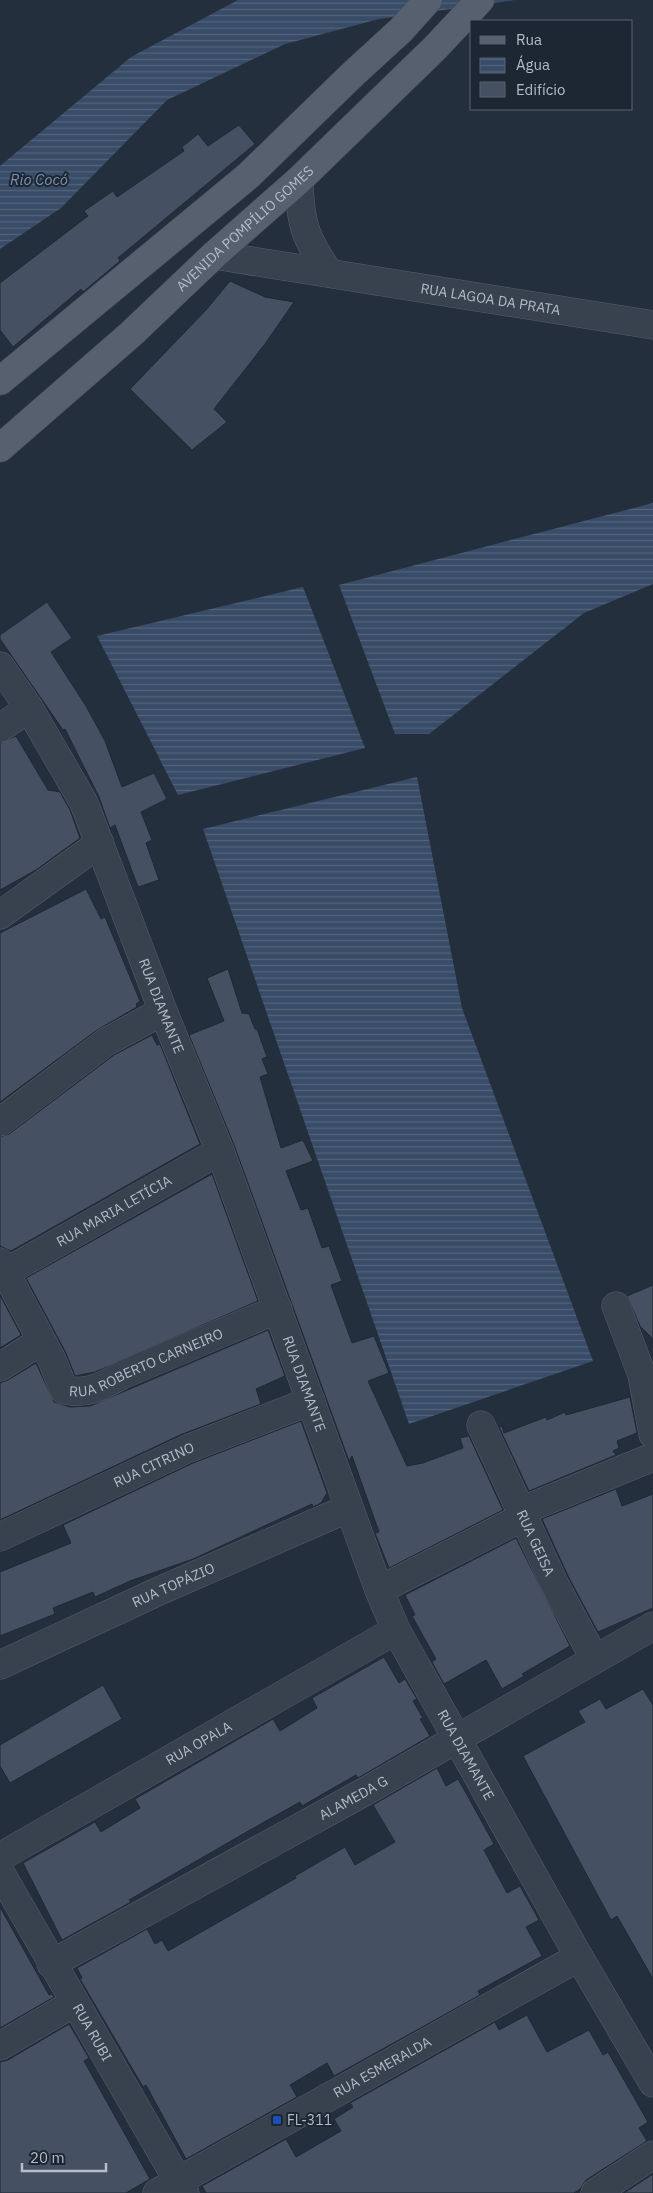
<svg xmlns="http://www.w3.org/2000/svg" width="653" height="2193" font-family="'IBM Plex Sans',sans-serif">
<style>
.water{fill:url(#water-rules)}
.building{fill:#455162;stroke:#1f2835}
.lines{fill:none;stroke-linecap:round;stroke-linejoin:round}
.minor-casing{stroke:#565f6c;stroke-width:29}
.major-casing{stroke:#414a57;stroke-width:29}
.minor{stroke:#38414e;stroke-width:28}
.major{stroke:#56606e;stroke-width:28}
.transit-dot{fill:#1a4fb4;stroke:#1d2633;stroke-width:2}
.labels{text-anchor:middle;stroke-width:4;stroke-linejoin:round;paint-order:stroke}
.street-label{font-size:14px;fill:#b4bcc9;stroke:#1d2633}
.poi-label{font-size:14px;fill:#b4bcc9;stroke:#1d2633;text-anchor:start}
.water-label{font-size:15px;font-style:italic;fill:#7c92b1;stroke:#1d2633}
</style>
<defs>
<pattern id="water-rules" width="6" height="5" patternUnits="userSpaceOnUse" patternTransform="scale(1.25)"><rect width="6" height="5" fill="#394c67"/><path d="M0 2.5h6" fill="none" stroke="#53647b"/></pattern>
</defs>
<rect width="100%" height="100%" fill="#242f3e"/>
<g class="water">
<polygon points="238,0 515,0 379,19 285,44 167,100 61,208 0,249 0,166 131,57"/>
<polygon points="653,503 653,584 584,613 429,734 395,734 339,585"/>
<polygon points="303,587 365,748 178,795 97,636"/>
<polygon points="417,777 462,1008 593,1361 409,1424 203,829"/>
</g>
<g class="building">
<polygon points="239,125 255,144 118,258 120,261 83,292 81,289 13,347 0,330 0,283 88,216 84,211 113,191 117,197 184,151 182,147 198,134 208,146"/>
<polygon points="230,281 265,297 294,302 265,344 214,409 227,422 192,450 130,389 206,310"/>
<polygon points="47,602 72,638 51,652 86,706 105,741 122,787 154,773 167,799 141,812 152,840 146,843 159,880 138,887 115,825 110,828 99,797 65,729 63,730 0,639 0,635"/>
<polygon points="16,736 48,790 60,792 70,810 80,838 36,870 0,890 0,743"/>
<polygon points="86,889 101,919 105,917 140,1001 136,1004 137,1007 97,1030 0,1102 0,933"/>
<polygon points="228,969 242,1013 249,1014 255,1029 257,1029 267,1057 262,1059 268,1074 260,1077 281,1148 303,1140 313,1161 286,1171 301,1210 308,1208 322,1248 329,1246 342,1281 331,1285 352,1343 374,1336 389,1373 368,1381 407,1466 423,1463 463,1448 460,1438 469,1436 503,1510 389,1568 375,1533 379,1532 352,1456 349,1461 234,1145 189,1035 224,1021 207,978"/>
<polygon points="152,1035 157,1045 160,1044 200,1144 11,1251 0,1246 0,1137 9,1134 114,1055"/>
<polygon points="212,1174 258,1301 95,1372 75,1376 66,1353 26,1278"/>
<polygon points="653,1285 653,1339 640,1326 627,1296"/>
<polygon points="0,1295 21,1335 0,1348"/>
<polygon points="268,1330 285,1376 256,1389 261,1404 180,1435 0,1520 0,1383 8,1380 36,1363 54,1402 70,1407 90,1406"/>
<polygon points="630,1397 637,1433 617,1441 619,1448 613,1451 616,1455 529,1491 499,1427 502,1426 504,1433 546,1417 547,1420 565,1412 566,1415"/>
<polygon points="301,1421 327,1493 321,1503 313,1507 312,1504 193,1559 130,1581 95,1597 93,1592 53,1608 55,1614 0,1636 0,1572 71,1543 63,1525 193,1463"/>
<polygon points="616,1489 622,1506 653,1494 653,1608 598,1632 569,1578 542,1519"/>
<polygon points="516,1538 570,1646 522,1674 524,1676 502,1689 486,1660 444,1684 432,1662 436,1659 412,1616 415,1615 405,1595"/>
<polygon points="384,1657 399,1683 405,1679 417,1699 413,1701 423,1718 420,1719 430,1736 358,1778 356,1775 302,1806 300,1802 250,1830 129,1900 131,1902 62,1940 23,1863 95,1822 101,1832 140,1808 135,1799 273,1719 280,1731 317,1708 312,1698"/>
<polygon points="103,1685 122,1719 10,1783 0,1766 0,1745"/>
<polygon points="643,1689 653,1705 653,1979 617,1916 611,1920 523,1756 585,1722 578,1711 600,1699 606,1709"/>
<polygon points="437,1768 446,1786 458,1779 466,1793 494,1844 484,1850 507,1893 520,1886 539,1920 526,1927 542,1956 478,1991 480,1995 334,2076 327,2063 290,2085 297,2097 186,2159 146,2085 143,2087 80,1979 82,1978 77,1968 147,1929 155,1944 162,1940 168,1951 296,1878 295,1876 345,1847 355,1865 395,1842 373,1805"/>
<polygon points="0,1907 49,1995 52,1994 54,1997 0,2028"/>
<polygon points="527,2015 547,2052 589,2030 603,2055 608,2052 648,2122 639,2128 647,2141 586,2180 580,2189 574,2193 206,2193 202,2186 286,2139 296,2157 341,2131 334,2119 353,2107 350,2103 495,2022 499,2030"/>
<polygon points="69,2024 89,2058 84,2061 150,2179 126,2193 0,2193 0,2062 8,2060"/>
<polygon points="653,2174 653,2193 624,2193"/>
</g>
<g class="lines">
<defs>
<g id="minor">
<path d="M299,180c1,43 6,58 30,93"/>
<path id="s1" d="M214,255l439,70"/>
<path id="s2" d="M0,666l29,42 55,95 79,208 57,140 159,439 17,40 183,327 74,126"/>
<polyline points="0,728 29,708"/>
<polyline points="0,915 100,843"/>
<polyline points="0,1122 106,1042 163,1011"/>
<path id="s3" d="M0,1262l52,98 12,30c24,5 38,-4 58,-15l156,-66"/>
<path id="s4" d="M6,1272l214,-121"/>
<polyline points="616,1306 642,1375 653,1434"/>
<polyline points="0,1367 41,1341"/>
<path id="s5" d="M481,1425l74,160 39,73"/>
<polyline points="521,1511 653,1457"/>
<path id="s6" d="M0,1537l187,-88 124,-48"/>
<polyline points="379,1590 523,1517"/>
<path id="s7" d="M0,1665l159,-74 190,-83"/>
<path id="s8" d="M0,1857l396,-227"/>
<path id="s9" d="M0,1872l185,321"/>
<path id="s10" d="M51,1964l315,-173 287,-165"/>
<polyline points="0,2046 74,2003"/>
<path id="s11" d="M157,2193l422,-236"/>
<polyline points="595,2193 653,2155"/>
</g>
<g id="major">
<polyline points="0,381 248,176 353,74 401,30 428,0"/>
<path id="s12" d="M0,448l131,-114 83,-79 85,-75 136,-132 45,-48"/>
</g>
</defs>
<use href="#minor" class="minor-casing"/>
<use href="#major" class="major-casing"/>
<use href="#minor" class="minor"/>
<use href="#major" class="major"/>
</g>
<rect class="transit-dot" x="272" y="2115" width="10" height="10" rx="2.5"/>
<g class="labels">
<g class="street-label">
<text dy="5" stroke="none"><textPath href="#s12" startOffset="329">AVENIDA POMPÍLIO GOMES</textPath></text>
<text dy="5" stroke="none"><textPath href="#s1" startOffset="280">RUA LAGOA DA PRATA</textPath></text>
<text dy="5" stroke="none"><textPath href="#s2" startOffset="378">RUA DIAMANTE</textPath></text>
<text dy="5" stroke="none"><textPath href="#s4" startOffset="124">RUA MARIA LETÍCIA</textPath></text>
<text dy="5" stroke="none"><textPath href="#s3" startOffset="231">RUA ROBERTO CARNEIRO</textPath></text>
<text dy="5" stroke="none"><textPath href="#s2" startOffset="782">RUA DIAMANTE</textPath></text>
<text dy="5" stroke="none"><textPath href="#s6" startOffset="170">RUA CITRINO</textPath></text>
<text dy="5" stroke="none"><textPath href="#s5" startOffset="130">RUA GEISA</textPath></text>
<text dy="5" stroke="none"><textPath href="#s7" startOffset="191">RUA TOPÁZIO</textPath></text>
<text dy="5" stroke="none"><textPath href="#s8" startOffset="229">RUA OPALA</textPath></text>
<text dy="5" stroke="none"><textPath href="#s2" startOffset="1188">RUA DIAMANTE</textPath></text>
<text dy="5" stroke="none"><textPath href="#s10" startOffset="345">ALAMEDA G</textPath></text>
<text dy="5" stroke="none"><textPath href="#s9" startOffset="185">RUA RUBI</textPath></text>
<text dy="5" stroke="none"><textPath href="#s11" startOffset="258">RUA ESMERALDA</textPath></text>
</g>
<g class="poi-label">
<text x="287" y="2125">FL-311</text>
</g>
<g class="water-label">
<text x="39" y="185">Rio Cocó</text>
</g>
</g>
<rect x="470" y="20" width="162" height="90" fill="#1d2633" stroke="#59626f"/>
<rect x="480" y="36" width="25" height="8" fill="#56606e" stroke="#59626f"/>
<text x="516" y="45" font-size="15" fill="#b4bcc9">Rua</text>
<rect x="480" y="58" width="25" height="15" fill="url(#water-rules)" stroke="#59626f"/>
<text x="516" y="70" font-size="15" fill="#b4bcc9">Água</text>
<rect x="480" y="82" width="25" height="15" fill="#455162" stroke="#59626f"/>
<text x="516" y="95" font-size="15" fill="#b4bcc9">Edifício</text>
<path d="M22 2163v8h84v-8" fill="none" stroke="#b4bcc9" stroke-width="2.5"/>
<text x="30" y="2163" font-size="15" fill="#b4bcc9" stroke="#1d2633" stroke-width="4" paint-order="stroke">20 m</text>
</svg>
